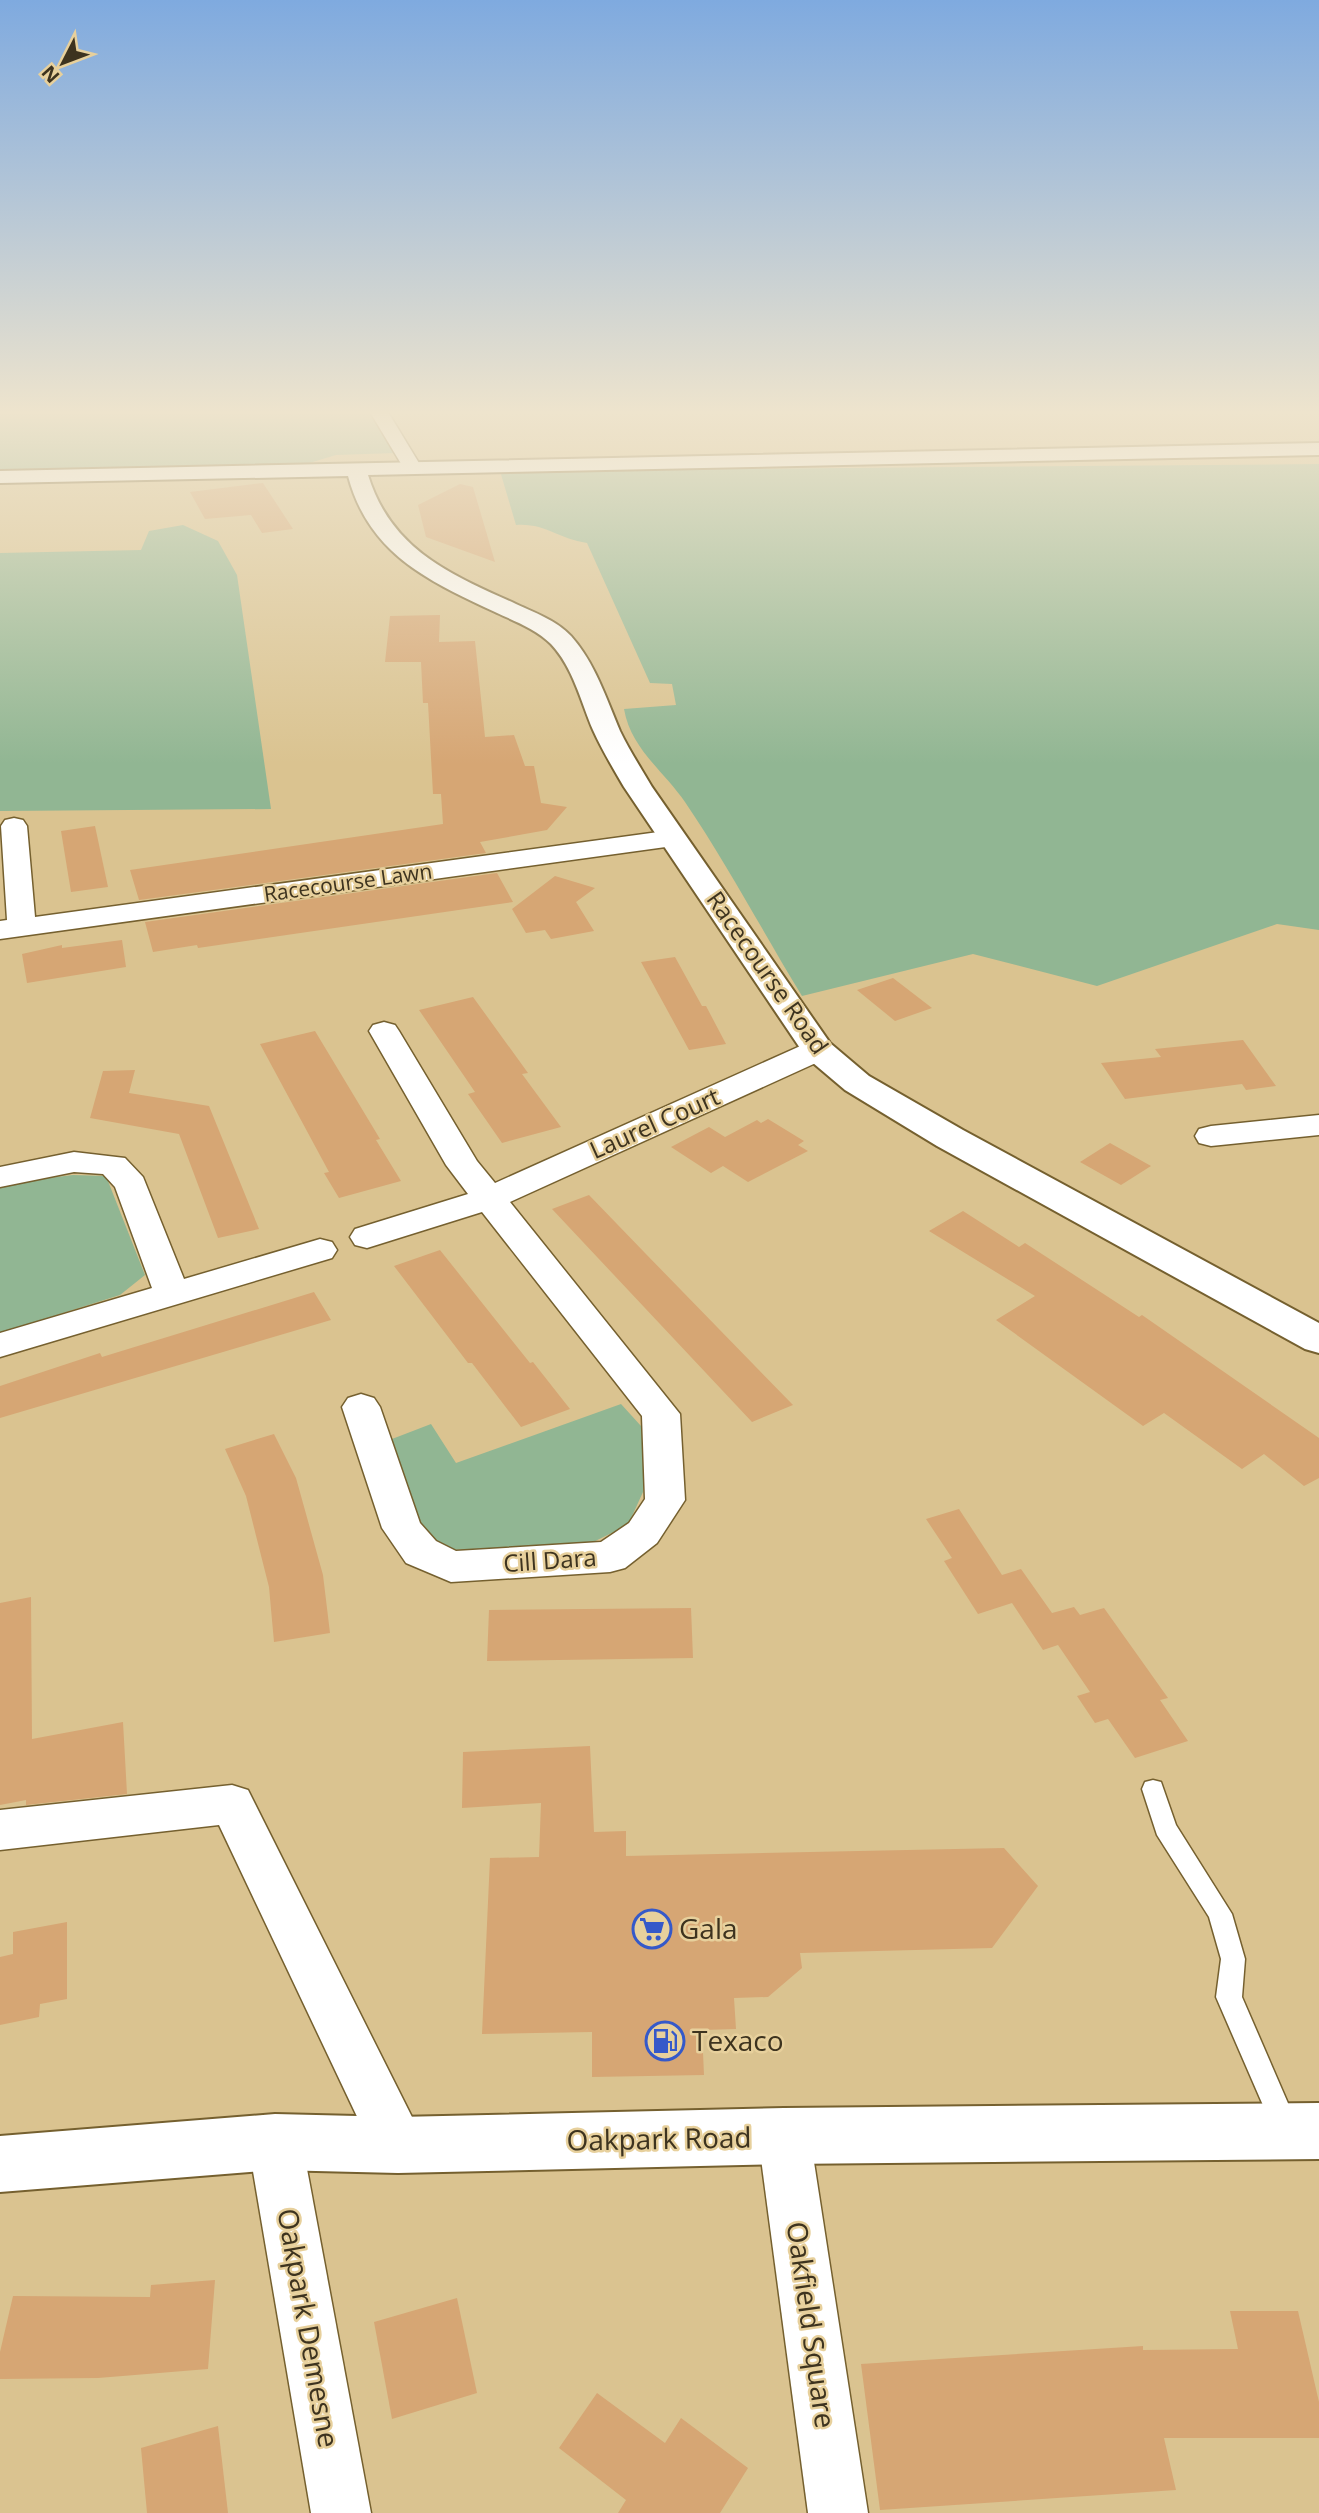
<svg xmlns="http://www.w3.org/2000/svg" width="1319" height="2513" font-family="'Open Sans',sans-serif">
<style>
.green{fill:#91b693}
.building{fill:#d6a674}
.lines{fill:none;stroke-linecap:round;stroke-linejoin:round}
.lane-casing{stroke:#75602f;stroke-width:3}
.street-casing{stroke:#75602f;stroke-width:3}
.secondary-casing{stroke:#75602f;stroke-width:4}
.lane{fill:#fff;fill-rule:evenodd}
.street{fill:#fff;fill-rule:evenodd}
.secondary{fill:#fff;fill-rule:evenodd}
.labels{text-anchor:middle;stroke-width:5;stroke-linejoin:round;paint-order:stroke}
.far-street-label{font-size:21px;fill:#3d331f;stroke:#e7d09c}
.street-label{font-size:24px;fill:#3d331f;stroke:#e7d09c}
.near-poi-label{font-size:28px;fill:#3d331f;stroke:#e7d09c;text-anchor:start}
.near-street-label{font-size:28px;fill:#3d331f;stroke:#e7d09c}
</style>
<rect width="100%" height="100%" fill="#dac390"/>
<g class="green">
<polygon points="0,412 368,412 396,453 336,455 306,464 0,472"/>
<path d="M1319,464v466l-42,-6 -180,62 -124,-32 -171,42c-39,-64 -75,-132 -117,-194 -22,-32 -54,-53 -61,-93l52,-4 -4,-21 -22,-1 -63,-140c-29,-4 -41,-20 -71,-18l-16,-54z"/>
<polygon points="183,525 218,541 237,575 271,809 0,811 0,553 141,550 149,531"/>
<polygon points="73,1175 106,1176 145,1275 120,1295 0,1333 0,1184"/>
<polygon points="621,1404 641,1426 645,1447 643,1492 628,1525 583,1547 448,1550 426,1541 416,1525 392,1439 431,1424 456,1463"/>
</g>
<g class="building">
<polygon points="263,483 293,529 262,533 251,515 205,519 190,492"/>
<polygon points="460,484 473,487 495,562 426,537 418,505"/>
<polygon points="440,615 439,642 475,641 485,737 514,735 525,766 534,766 541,803 567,807 547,830 480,842 486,853 139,900 130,870 443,824 441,794 433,794 428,703 423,703 421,662 385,662 390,616"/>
<polygon points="95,826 108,887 71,892 61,831"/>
<polygon points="497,873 513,902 198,948 197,945 153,952 145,922"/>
<polygon points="555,876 595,888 576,902 594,931 551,939 545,930 526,933 512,909"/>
<polygon points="122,940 126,967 27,983 22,954 62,945 62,948"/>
<polygon points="675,957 702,1006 706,1006 726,1044 689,1050 641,962"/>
<polygon points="893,978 932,1008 895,1021 857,990"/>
<polygon points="473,997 528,1073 522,1074 561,1127 502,1143 468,1094 475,1092 419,1010"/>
<polygon points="315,1031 380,1139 376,1140 401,1181 339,1198 324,1173 329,1172 260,1044"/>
<polygon points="1243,1040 1276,1086 1246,1090 1242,1084 1125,1099 1101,1063 1161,1057 1155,1049"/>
<polygon points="135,1070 129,1093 209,1106 259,1229 218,1238 179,1134 90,1118 103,1071"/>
<polygon points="768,1119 804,1141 798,1145 808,1151 748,1182 723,1166 711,1173 671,1147 709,1127 725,1137 757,1120 761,1123"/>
<polygon points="1110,1143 1151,1166 1121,1185 1080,1162"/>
<polygon points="589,1195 645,1253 793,1405 752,1422 552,1209"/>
<polygon points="963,1211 1019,1247 1025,1243 1139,1317 1142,1315 1319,1438 1319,1478 1304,1486 1264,1454 1242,1469 1164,1413 1143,1426 996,1320 1035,1296 929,1231"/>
<polygon points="440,1250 530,1363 533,1362 570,1409 521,1427 472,1363 468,1363 394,1266"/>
<polygon points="314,1292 331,1320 0,1418 0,1386 100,1353 102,1357"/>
<polygon points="274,1434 296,1478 323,1575 330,1633 274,1642 269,1587 246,1496 225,1449"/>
<polygon points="959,1509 1002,1575 1021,1569 1052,1613 1074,1607 1080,1615 1104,1608 1168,1698 1160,1700 1188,1741 1135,1758 1108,1719 1095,1723 1077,1696 1090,1692 1058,1645 1043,1650 1012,1603 978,1614 944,1561 952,1558 926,1519"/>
<polygon points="31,1597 32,1739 123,1722 127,1794 26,1805 26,1800 0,1805 0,1603"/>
<polygon points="691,1608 693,1658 487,1661 489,1610"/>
<polygon points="590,1746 594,1832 626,1831 626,1856 1004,1848 1038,1886 992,1948 800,1953 802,1968 768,1997 734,1998 736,2029 702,2030 704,2075 592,2077 592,2032 482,2034 490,1858 539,1857 541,1803 462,1808 463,1752"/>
<polygon points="67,1922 67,1999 40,2004 39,2017 0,2025 0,1957 13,1954 13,1932"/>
<polygon points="215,2280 208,2369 98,2378 0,2379 0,2352 13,2296 150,2297 151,2285"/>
<polygon points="457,2298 477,2393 392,2419 374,2322"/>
<polygon points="1230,2311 1298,2311 1319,2402 1319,2438 1164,2438 1176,2490 880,2510 861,2364 1143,2346 1143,2350 1238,2349"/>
<polygon points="597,2393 665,2443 681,2418 748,2468 720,2513 618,2513 626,2500 559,2448"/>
<polygon points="218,2426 228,2513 147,2513 141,2448"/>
</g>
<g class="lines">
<defs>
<polygon id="lane" points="1153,1780 1161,1782 1176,1825 1232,1914 1245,1959 1242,1997 1297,2124 1293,2133 1284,2136 1275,2133 1216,1997 1221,1959 1209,1917 1157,1835 1142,1789 1145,1782"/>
<g id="street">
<polygon points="370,412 388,412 422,468 420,472 406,472"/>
<polygon points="14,818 23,820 27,826 35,917 673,830 682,832 686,838 682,844 673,846 0,939 0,921 7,920 1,826 5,820"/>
<polygon points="384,1022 395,1025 399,1031 477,1161 495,1183 807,1043 818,1041 829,1043 833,1050 829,1057 510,1202 680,1414 685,1500 657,1543 625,1568 610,1572 451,1582 406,1563 382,1528 342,1407 348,1398 361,1394 374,1398 380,1407 420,1523 436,1541 456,1551 601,1542 629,1523 645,1499 642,1416 482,1212 367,1248 355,1245 350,1237 355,1229 468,1194 446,1165 369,1031 373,1025"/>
<polygon points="1319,1115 1319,1135 1211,1146 1199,1143 1195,1136 1199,1129 1211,1126"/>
<polygon points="74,1152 125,1158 143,1177 184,1279 320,1239 332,1242 337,1250 332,1258 0,1357 0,1333 152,1288 115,1187 103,1174 74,1172 0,1187 0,1167"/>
<polygon points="232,1785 248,1790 417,2127 425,2145 417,2163 398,2170 379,2163 219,1825 0,1850 0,1810"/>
<polygon points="784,2111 803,2118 810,2136 868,2513 808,2513 758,2136 765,2118"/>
<polygon points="275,2117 294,2124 302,2142 371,2513 311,2513 248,2142 256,2124"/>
</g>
<g id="secondary">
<path d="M1319,443v12l-951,20c23,75 82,99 148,129 19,9 40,16 55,32 24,27 35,62 49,95 9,19 21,37 32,56l178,256 39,33 94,54 356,193v30l-14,-4 -368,-203 -92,-56 -39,-33 -182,-270c-11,-19 -22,-37 -31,-57 -12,-28 -20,-63 -42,-86 -15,-15 -37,-23 -56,-32 -68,-32 -126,-58 -147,-136l-348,7v-12z"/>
<polygon points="1319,2103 1319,2159 784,2164 398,2173 275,2170 0,2192 0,2136 275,2114 398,2117 784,2108"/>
</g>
</defs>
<use href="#lane" class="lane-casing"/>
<use href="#street" class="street-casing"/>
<use href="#secondary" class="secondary-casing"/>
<use href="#lane" class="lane"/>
<use href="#street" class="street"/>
<use href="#secondary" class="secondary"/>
</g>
<linearGradient id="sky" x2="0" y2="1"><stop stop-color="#7faadf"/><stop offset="0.54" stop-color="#eee4cd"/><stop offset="1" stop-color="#eee4cd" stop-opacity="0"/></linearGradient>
<rect width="1319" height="764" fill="url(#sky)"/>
<defs>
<symbol id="supermarket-ring" viewBox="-11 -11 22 22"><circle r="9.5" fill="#e7d09c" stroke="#3559c9" stroke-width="1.5"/><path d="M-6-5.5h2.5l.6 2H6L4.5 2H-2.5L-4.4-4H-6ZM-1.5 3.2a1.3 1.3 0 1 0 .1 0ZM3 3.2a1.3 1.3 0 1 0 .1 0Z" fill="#3559c9"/></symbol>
<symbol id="fuel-ring" viewBox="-11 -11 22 22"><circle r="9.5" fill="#e7d09c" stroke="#3559c9" stroke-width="1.5"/><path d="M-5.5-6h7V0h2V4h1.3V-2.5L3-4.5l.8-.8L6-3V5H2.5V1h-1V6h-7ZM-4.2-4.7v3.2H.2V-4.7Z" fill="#3559c9"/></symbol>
</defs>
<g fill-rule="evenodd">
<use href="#supermarket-ring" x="630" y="1907" width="44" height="44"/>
<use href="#fuel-ring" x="643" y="2019" width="44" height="44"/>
</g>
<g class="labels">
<g class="far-street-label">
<text transform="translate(348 883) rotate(-8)" y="7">Racecourse Lawn</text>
</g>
<g class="street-label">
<text transform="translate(767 973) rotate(55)" y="8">Racecourse Road</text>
<text transform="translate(655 1124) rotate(-24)" y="8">Laurel Court</text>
<text transform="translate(550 1561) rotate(-4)" y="8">Cill Dara</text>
</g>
<g class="near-poi-label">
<text x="679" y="1939">Gala</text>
<text x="692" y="2051">Texaco</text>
</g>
<g class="near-street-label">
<text transform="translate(659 2139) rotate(-1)" y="10">Oakpark Road</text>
<text transform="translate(811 2325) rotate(82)" y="10">Oakfield Square</text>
<text transform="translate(308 2328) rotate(80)" y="10">Oakpark Demesne</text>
</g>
</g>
<g transform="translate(63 63) rotate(228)" stroke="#e7d09c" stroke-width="5" paint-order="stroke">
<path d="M0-5L12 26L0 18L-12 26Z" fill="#3d331f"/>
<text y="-10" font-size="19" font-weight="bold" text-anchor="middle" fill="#3d331f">N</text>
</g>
</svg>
